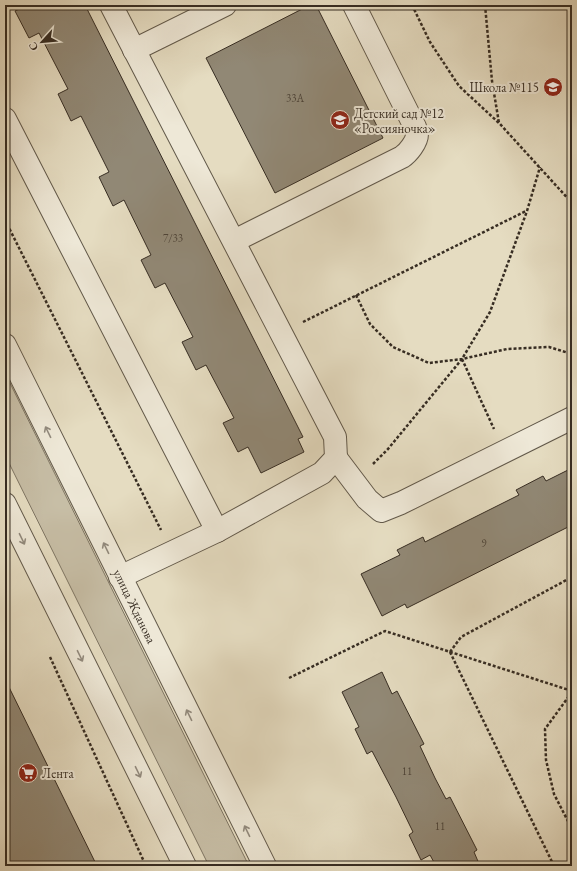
<svg xmlns="http://www.w3.org/2000/svg" width="577" height="871" font-family="'EB Garamond',serif">
<style>
.green{fill:#c7bea6;stroke:#7f7664}
.building{fill:#918875;stroke:#372d23}
.lines{fill:none;stroke-linecap:round;stroke-linejoin:round}
.minor-casing{stroke:#62594a;stroke-width:24}
.path{stroke:#372d23;stroke-width:2.5;stroke-dasharray:3 2;stroke-linecap:butt}
.minor{stroke:#eee8d7;stroke-width:22}
.oneway{stroke:#928a7d}
.labels{text-anchor:middle;stroke-width:4;stroke-linejoin:round;paint-order:stroke}
.number-label{font-size:11px;fill:#4e4438}
.poi-label{font-size:13px;fill:#372d23;stroke:#eee8d7;text-anchor:start}
.street-label{font-size:13px;fill:#372d23;stroke:#eee8d7}
</style>
<rect width="100%" height="100%" fill="#e5dcc1"/>
<filter id="stains"><feTurbulence type="fractalNoise" baseFrequency=".005" numOctaves="4"/><feColorMatrix values="0 0 0 0 .2 0 0 0 0 .09 0 0 0 0 .02 0 0 0 .5 -.17"/></filter>
<radialGradient id="worn" r=".72"><stop offset=".6" stop-color="#630" stop-opacity="0"/><stop offset="1" stop-color="#630" stop-opacity=".3"/></radialGradient>
<polygon class="green" points="5,373 249,866 209,866 5,455"/>
<g class="building">
<polygon points="28,5 85,5 303,437 298,439 304,452 261,473 248,447 238,452 223,423 234,418 206,365 196,370 182,342 193,337 165,283 155,288 141,260 151,255 124,200 113,206 99,177 109,172 81,116 71,121 58,94 68,89 39,33 29,38 15,11"/>
<polygon points="310,5 316,5 383,138 275,193 206,58"/>
<polygon points="572,468 572,525 407,608 405,604 382,616 361,574 400,555 397,550 423,537 425,542 519,495 516,490 543,476 546,481"/>
<polygon points="382,672 392,694 397,691 424,744 420,746 435,778 446,799 450,797 477,850 474,852 480,866 436,866 430,855 421,860 409,835 413,832 396,797 372,751 367,754 355,729 359,727 342,692"/>
<polygon points="5,679 97,866 5,866"/>
</g>
<g class="lines">
<defs>
<g id="minor">
<polyline points="111,5 335,437 336,458 322,473 217,531 120,577"/>
<polyline points="134,50 225,5"/>
<polyline points="5,119 217,531"/>
<path d="M234,241l168,-84c6,-4 15,-15 15,-23 0,-1 -2,-7 -2,-7l-61,-122"/>
<polyline points="5,345 265,866"/>
<polyline points="336,458 367,499 381,511 401,503 572,418"/>
<polyline points="5,504 185,866"/>
</g>
</defs>
<use href="#minor" class="minor-casing"/>
<g class="path">
<polyline points="412,5 430,42 459,86 500,124 572,203"/>
<polyline points="485,5 492,81 499,123"/>
<polyline points="5,220 161,530"/>
<polyline points="356,295 370,324 393,347 429,363 462,359 507,349 549,347 572,354"/>
<polyline points="303,322 526,211"/>
<polyline points="462,359 494,429"/>
<polyline points="373,464 388,449 462,359 490,312 527,211 540,167"/>
<polyline points="450,652 554,866"/>
<polyline points="450,652 461,637 572,577"/>
<polyline points="50,657 146,866"/>
<polyline points="289,678 385,631 572,691"/>
<polyline points="572,692 545,729 546,760 554,794 572,829"/>
</g>
<use href="#minor" class="minor"/>
</g>
<defs><path id="oneway-shaft" d="M-6 0H5M1.5-3L5.5 0L1.5 3" fill="none" stroke-width="1.6" stroke-linecap="round" stroke-linejoin="round"/></defs>
<g class="oneway">
<use href="#oneway-shaft" transform="translate(48 432) rotate(-116)"/>
<use href="#oneway-shaft" transform="translate(22 539) rotate(64)"/>
<use href="#oneway-shaft" transform="translate(106 548) rotate(-116)"/>
<use href="#oneway-shaft" transform="translate(80 656) rotate(64)"/>
<use href="#oneway-shaft" transform="translate(189 715) rotate(-116)"/>
<use href="#oneway-shaft" transform="translate(138 772) rotate(64)"/>
<use href="#oneway-shaft" transform="translate(247 831) rotate(-116)"/>
</g>
<defs>
<symbol id="school-disc" viewBox="-11 -11 22 22"><circle r="9.5" fill="#8f2418" stroke="#eee8d7"/><path d="M0-5L7-2L0 1L-7-2ZM-4 1L0 2.5L4 1V4Q0 6-4 4Z" fill="#fff"/></symbol>
<symbol id="supermarket-disc" viewBox="-11 -11 22 22"><circle r="9.5" fill="#8f2418" stroke="#eee8d7"/><path d="M-6-5.5h2.5l.6 2H6L4.5 2H-2.5L-4.4-4H-6ZM-1.5 3.2a1.3 1.3 0 1 0 .1 0ZM3 3.2a1.3 1.3 0 1 0 .1 0Z" fill="#fff"/></symbol>
</defs>
<g fill-rule="evenodd">
<use href="#school-disc" x="542" y="76" width="22" height="22"/>
<use href="#school-disc" x="329" y="109" width="22" height="22"/>
<use href="#supermarket-disc" x="17" y="762" width="22" height="22"/>
</g>
<g class="labels">
<g class="number-label">
<text x="295" y="102">33А</text>
<text x="173" y="242">7/33</text>
<text x="484" y="547">9</text>
<text x="407" y="775">11</text>
<text x="440" y="830">11</text>
</g>
<g class="poi-label">
<text x="539" y="92" text-anchor="end">Школа №115</text>
<text x="354" y="118">Детский сад №12<tspan x="354" dy="15">«Россияночка»</tspan></text>
<text x="42" y="778">Лента</text>
</g>
<g class="street-label">
<text transform="translate(135 606) rotate(64)" y="5">улица Жданова</text>
</g>
</g>
<rect width="577" height="871" fill="none" stroke="#e5dcc1" stroke-width="20"/>
<rect x="6" y="6" width="565" height="859" fill="none" stroke="#372d23" stroke-width="2"/>
<rect x="10" y="10" width="557" height="851" fill="none" stroke="#372d23"/>
<g transform="translate(42 42) rotate(243)" stroke="#eee8d7" stroke-width="3" paint-order="stroke">
<path d="M0-3L7 15L0 10L-7 15Z" fill="#372d23"/>
<text y="-6" font-size="11" font-weight="bold" text-anchor="middle" fill="#372d23">С</text>
</g>
<rect width="100%" height="100%" filter="url(#stains)"/>
<rect width="100%" height="100%" fill="url(#worn)"/>
</svg>
